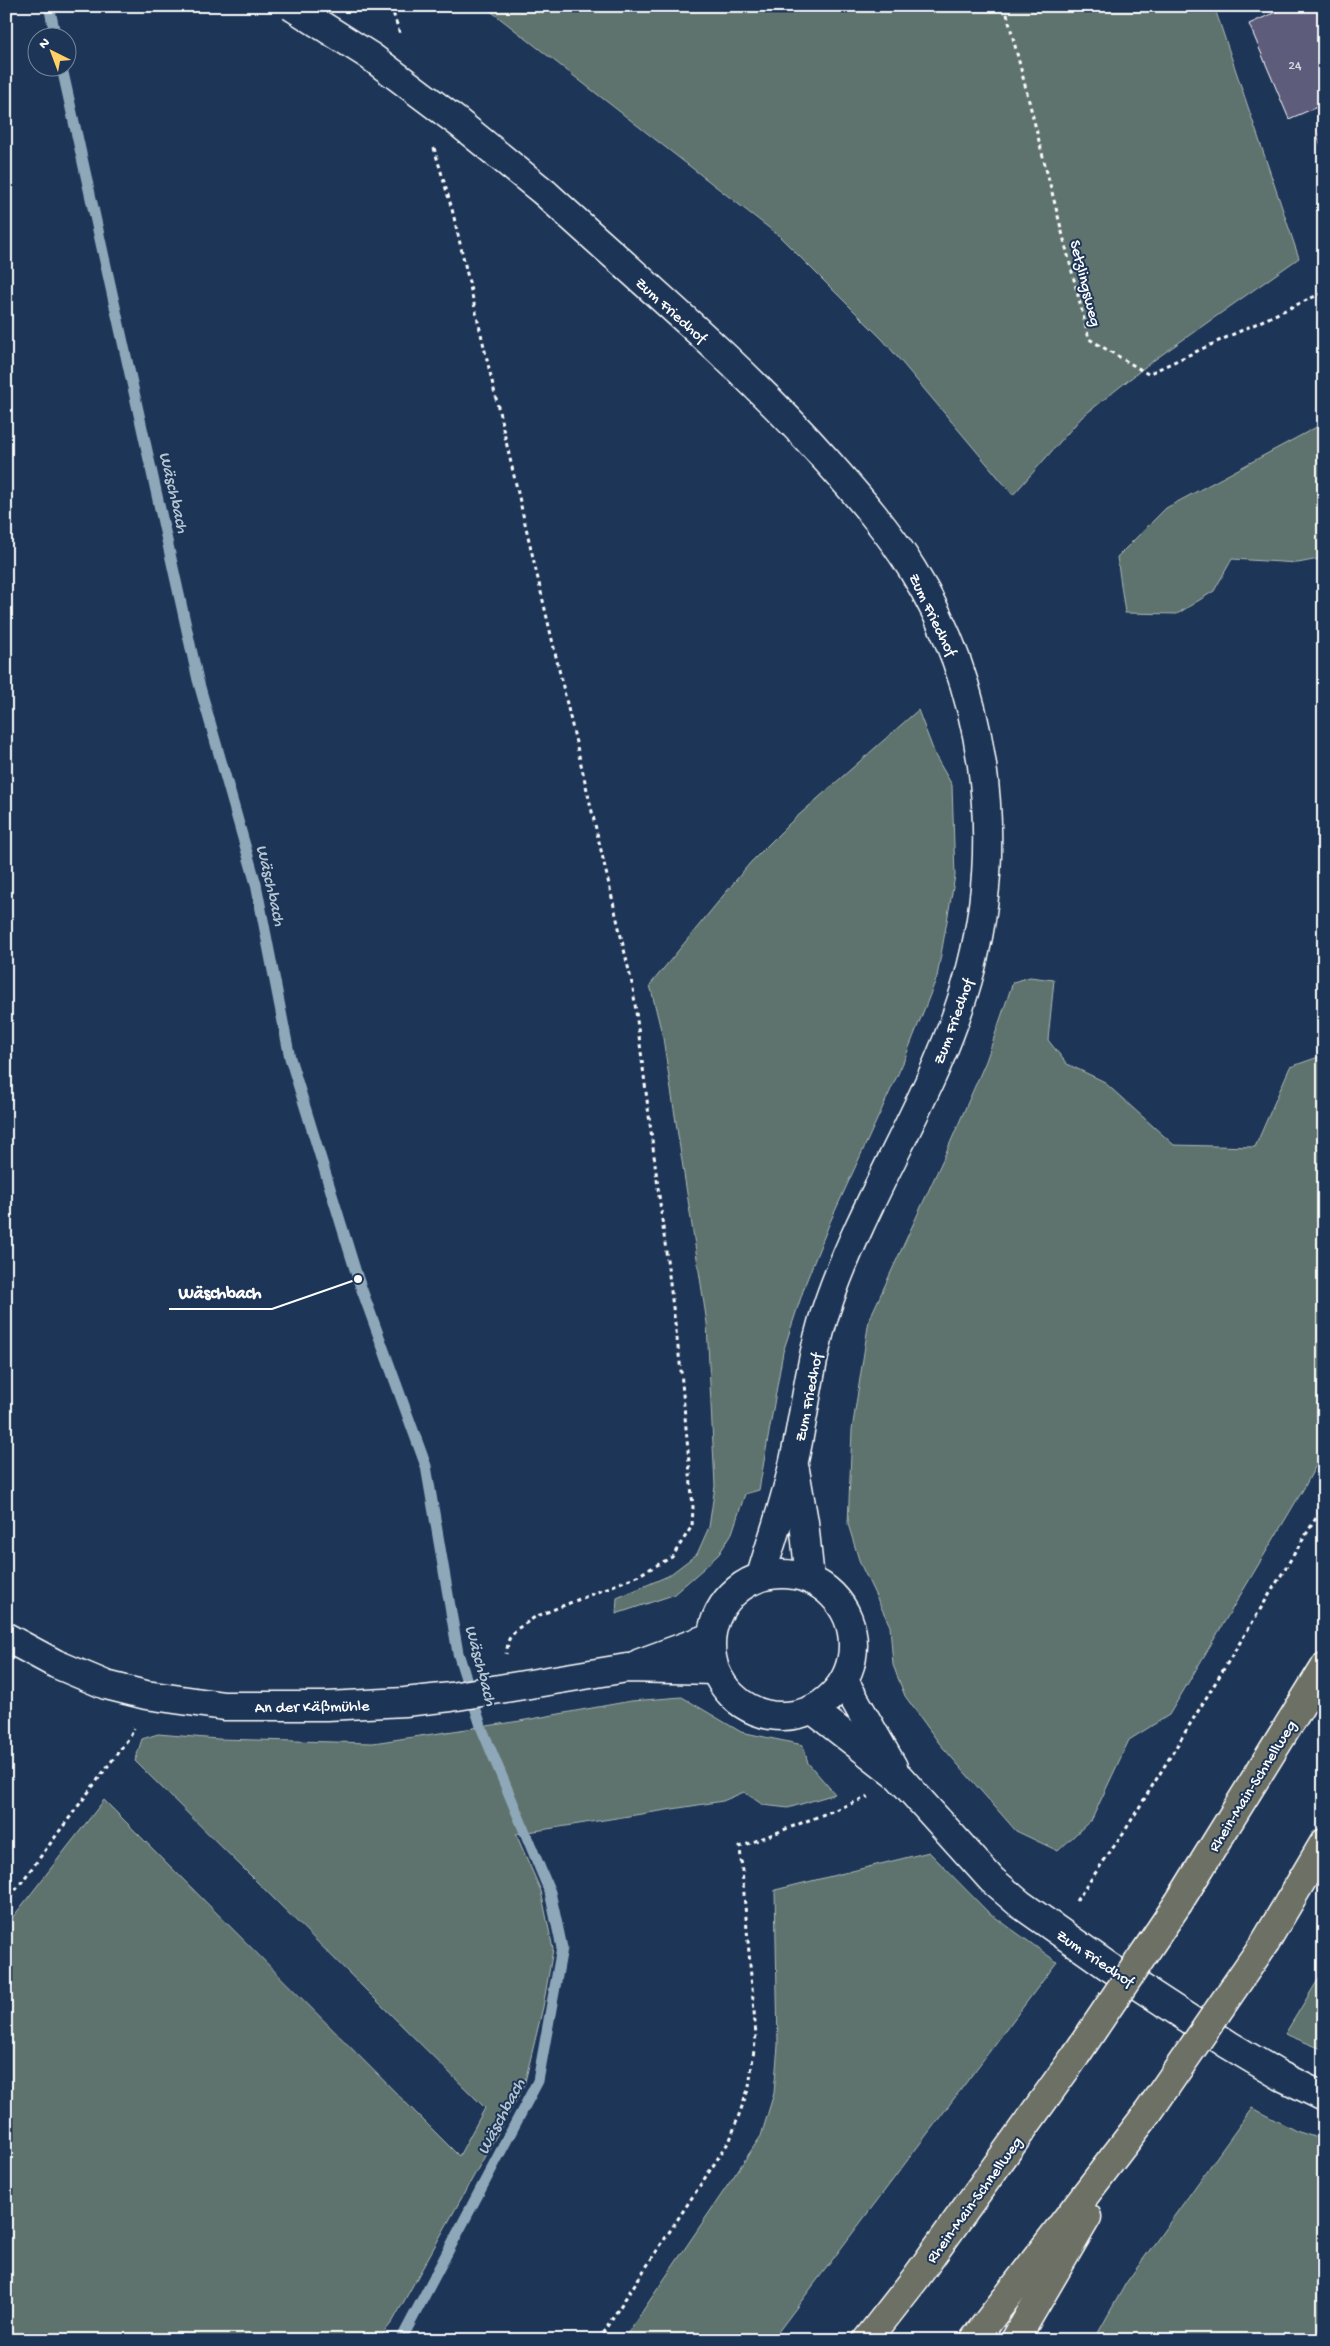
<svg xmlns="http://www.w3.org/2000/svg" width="1330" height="2346" font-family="'Gochi Hand',sans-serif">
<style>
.green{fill:#5e736e;stroke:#aeb9b6}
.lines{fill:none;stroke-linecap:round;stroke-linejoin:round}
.stream{stroke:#8fa8b9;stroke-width:11}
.building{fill:#5d5b7a;stroke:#fff}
.street-casing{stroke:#fff;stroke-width:31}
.secondary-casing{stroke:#fff;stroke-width:31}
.highway-casing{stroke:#fff;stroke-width:31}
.path{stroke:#fff;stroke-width:3;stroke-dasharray:4 4;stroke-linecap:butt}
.street{stroke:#1d3557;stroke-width:28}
.secondary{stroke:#1d3557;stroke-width:28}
.highway{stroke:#6c7065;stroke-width:28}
.secondary-bridge-casing{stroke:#fff;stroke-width:31;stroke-linecap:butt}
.highway-bridge-casing{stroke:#fff;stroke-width:31;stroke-linecap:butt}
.secondary-bridge{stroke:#1d3557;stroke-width:28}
.highway-bridge{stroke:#6c7065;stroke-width:28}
.labels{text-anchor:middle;stroke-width:4;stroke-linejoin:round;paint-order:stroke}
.number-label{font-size:14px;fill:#d6d6de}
.street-label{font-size:16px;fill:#fff;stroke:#1d3557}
.water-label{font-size:18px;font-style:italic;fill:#b4c5d1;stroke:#1d3557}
.leader{fill:none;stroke:#fff;stroke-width:2}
.callout-dot{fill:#fff;stroke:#1d3557;stroke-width:2}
.callout-label{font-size:18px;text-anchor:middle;font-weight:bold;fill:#fff;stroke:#1d3557;stroke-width:4;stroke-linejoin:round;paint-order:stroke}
</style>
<rect width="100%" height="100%" fill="#1d3557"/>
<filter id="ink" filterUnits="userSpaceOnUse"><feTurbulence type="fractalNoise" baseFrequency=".02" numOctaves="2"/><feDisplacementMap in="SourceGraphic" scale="10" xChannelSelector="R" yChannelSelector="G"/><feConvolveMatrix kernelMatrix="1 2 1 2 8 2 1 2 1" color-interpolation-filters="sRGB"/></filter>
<g filter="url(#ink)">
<g class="green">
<polygon points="484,6 1214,6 1299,258 1150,363 1082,417 1013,495 883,340 778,235"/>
<polygon points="1324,423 1324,558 1298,563 1232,559 1214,591 1177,614 1125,613 1117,557 1166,508"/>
<polygon points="918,710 936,757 952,785 955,876 937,977 903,1063 830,1222 806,1282 783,1352 759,1490 745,1494 732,1533 719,1554 703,1569 673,1595 616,1614 617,1598 668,1576 697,1554 709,1527 715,1486 707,1323 663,1038 650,985 750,863 791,822"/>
<polygon points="1030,977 1054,980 1048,1040 1067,1064 1103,1081 1174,1145 1255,1147 1290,1067 1324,1055 1324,1450 1304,1488 1169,1715 1129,1740 1092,1819 1058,1851 1016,1831 939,1743 905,1696 893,1665 890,1626 860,1563 848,1524 852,1430 869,1320 944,1157 986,1061 1013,982"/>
<polygon points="682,1697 741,1732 803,1745 808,1763 835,1794 788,1808 763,1805 744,1792 723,1801 516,1834 541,1891 553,1949 543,2007 524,2086 393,2321 378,2340 6,2340 6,1926 104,1800 459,2156 485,2108 135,1761 142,1739 158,1734 218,1739 373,1743 520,1721 631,1701"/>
<polygon points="929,1852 988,1912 1057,1962 772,2340 623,2340 761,2136 774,2093 778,2045 775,1890"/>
<polygon points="1324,1970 1324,2050 1285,2034"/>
<polygon points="1252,2108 1296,2131 1324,2140 1324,2340 1094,2340 1126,2283"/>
</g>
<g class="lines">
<g class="stream">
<polyline points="49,6 56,38"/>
<polyline points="62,68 198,680 256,884 290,1058 358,1279 426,1466 458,1653 482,1729 550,1892 562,1948 538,2081 401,2340"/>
</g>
</g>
<g class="building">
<polygon points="1289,6 1324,6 1324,104 1289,119 1249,24"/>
<polygon points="1324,133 1324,152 1317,136"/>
</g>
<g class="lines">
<defs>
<g id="street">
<polyline points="6,1637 56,1664 106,1685 146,1695 224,1706 327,1706 405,1702 451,1697 627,1668 715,1670"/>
<polyline points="640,1663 711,1637"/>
</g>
<g id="secondary">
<path d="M545,193c96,88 197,172 283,269 30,34 60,68 84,107 73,117 93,266 59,399 -30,117 -101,217 -141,330 -19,53 -24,109 -36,163 -8,39 -22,77 -33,115"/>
<polyline points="795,1470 804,1522 810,1579"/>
<circle cx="782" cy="1645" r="71"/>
<polyline points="844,1681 893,1767"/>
<polyline points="813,1710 899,1777 992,1880 1020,1904 1108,1966 1229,2045 1281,2076 1324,2097"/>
</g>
<g id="highway">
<polyline points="1179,1902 1324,1668"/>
<polyline points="1266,1941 1324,1843"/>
<polyline points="867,2340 915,2279 1076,2055"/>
<polyline points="974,2340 1147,2114"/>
<polyline points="1015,2340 1087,2217"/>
</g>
</defs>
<use href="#street" class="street-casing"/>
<use href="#secondary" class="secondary-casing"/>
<use href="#highway" class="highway-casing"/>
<g class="path">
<polyline points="391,6 400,34"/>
<polyline points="1005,6 1089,339 1148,374 1324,292"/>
<polyline points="434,148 452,209 633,988 681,1371 693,1508 692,1526 672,1557 637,1576 535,1617 517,1629 509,1639 506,1654"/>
<polyline points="1076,1901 1126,1829 1324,1505"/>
<polyline points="6,1903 131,1735 134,1728"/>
<polyline points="598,2340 730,2140 749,2087 756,2035 740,1847 868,1797"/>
</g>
<use href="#street" class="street"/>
<use href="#secondary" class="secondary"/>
<use href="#highway" class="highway"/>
<defs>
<polyline id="secondary-bridge" points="291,6 370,56 459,123 545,193"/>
<g id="highway-bridge">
<polyline points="1076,2055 1179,1902"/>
<polyline points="1147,2114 1266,1941"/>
</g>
</defs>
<use href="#secondary-bridge" class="secondary-bridge-casing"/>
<use href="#highway-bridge" class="highway-bridge-casing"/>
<use href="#secondary-bridge" class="secondary-bridge"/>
<use href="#highway-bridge" class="highway-bridge"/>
</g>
</g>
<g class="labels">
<g class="number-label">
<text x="1295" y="69">24</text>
</g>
<g class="street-label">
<text transform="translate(1087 283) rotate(76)" y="6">Setzlingsweg</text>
<text transform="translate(672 309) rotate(42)" y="6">Zum Friedhof</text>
<text transform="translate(934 614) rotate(64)" y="6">Zum Friedhof</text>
<text transform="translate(952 1021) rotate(-70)" y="6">Zum Friedhof</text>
<text transform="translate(807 1397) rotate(-79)" y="6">Zum Friedhof</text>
<text transform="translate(312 1705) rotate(-1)" y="6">An der Käßmühle</text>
<text transform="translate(1251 1785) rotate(-58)" y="6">Rhein-Main-Schnellweg</text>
<text transform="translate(1096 1957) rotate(34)" y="6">Zum Friedhof</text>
<text transform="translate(973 2199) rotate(-54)" y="6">Rhein-Main-Schnellweg</text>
</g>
<g class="water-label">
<text transform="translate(175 492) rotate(77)" y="6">Wäschbach</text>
<text transform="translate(272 885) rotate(77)" y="6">Wäschbach</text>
<text transform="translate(482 1665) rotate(75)" y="6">Wäschbach</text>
<text transform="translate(500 2116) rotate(-62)" y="6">Wäschbach</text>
</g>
</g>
<path class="leader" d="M358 1279L272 1309H169"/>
<circle class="callout-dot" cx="358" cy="1279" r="5"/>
<g class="callout-label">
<text x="220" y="1298">Wäschbach</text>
</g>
<rect width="1330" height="2346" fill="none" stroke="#1d3557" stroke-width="25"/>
<rect x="12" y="12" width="1305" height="2321" fill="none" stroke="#fff" stroke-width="2" filter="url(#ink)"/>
<g transform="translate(52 52) rotate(318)"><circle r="24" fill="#1d3557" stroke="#77869a"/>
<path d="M0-4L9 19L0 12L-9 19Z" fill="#ffd166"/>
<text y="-8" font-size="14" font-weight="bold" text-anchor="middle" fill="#ffffff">N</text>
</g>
</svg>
